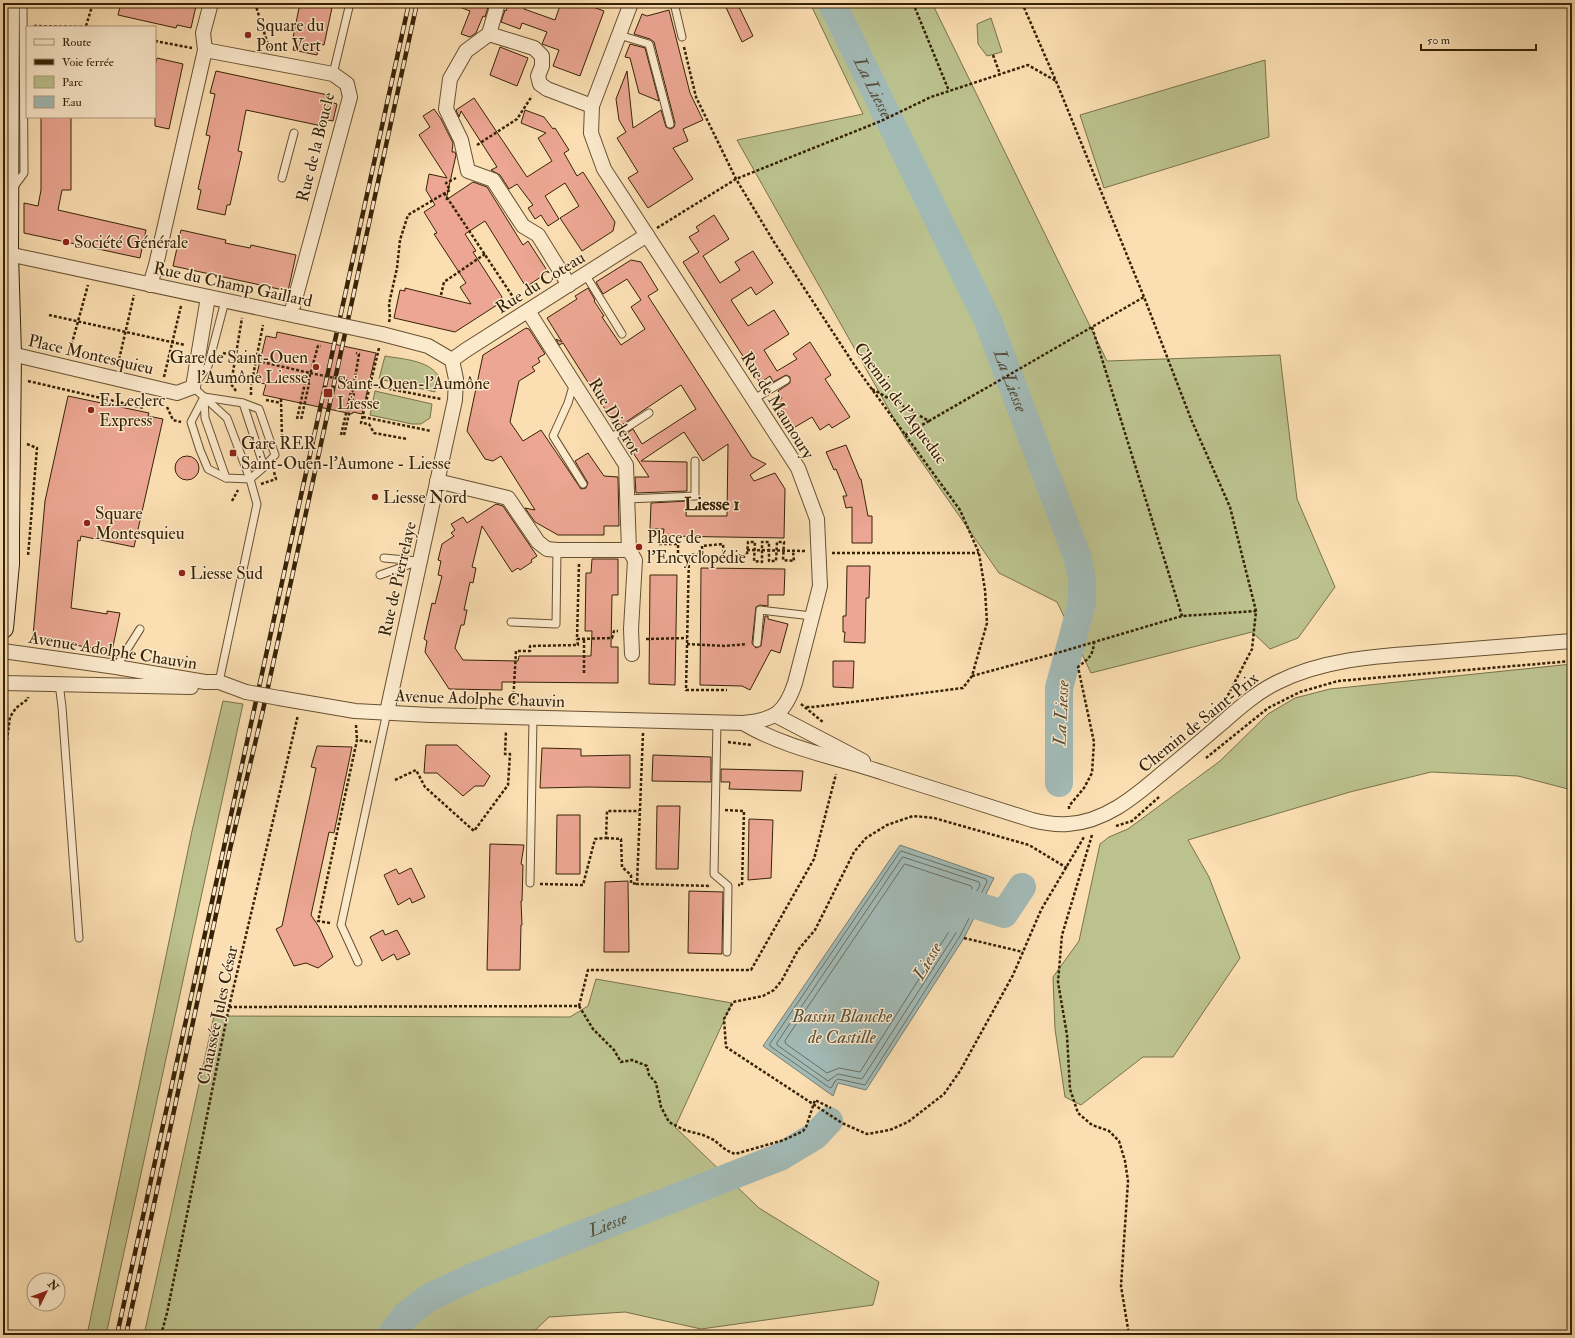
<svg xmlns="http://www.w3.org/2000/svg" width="1575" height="1338" font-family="'IM FELL Double Pica',serif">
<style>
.green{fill:#bcc28e;stroke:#79724a}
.water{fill:#a2bab6;stroke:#777d70}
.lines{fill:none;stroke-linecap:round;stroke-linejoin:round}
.shore{stroke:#6c6e5e;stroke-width:1}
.river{stroke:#a2bab6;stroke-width:28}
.building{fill:#eca693;stroke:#362206}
.service-casing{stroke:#675131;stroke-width:9}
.minor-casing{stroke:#675131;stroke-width:16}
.secondary-casing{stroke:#362206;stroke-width:22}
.path{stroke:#362206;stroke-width:2.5;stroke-dasharray:3 2;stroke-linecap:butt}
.service{stroke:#fceacd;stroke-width:7}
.minor{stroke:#fceacd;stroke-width:14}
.secondary{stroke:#fceacd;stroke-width:20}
.rail-casing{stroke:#362206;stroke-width:4.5}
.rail{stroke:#fceacd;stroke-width:3;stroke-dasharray:9;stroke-linecap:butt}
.minor-bridge-casing{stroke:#675131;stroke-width:16;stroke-linecap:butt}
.path-bridge{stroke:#362206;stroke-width:2.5;stroke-dasharray:3 2;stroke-linecap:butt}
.minor-bridge{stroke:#fceacd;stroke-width:14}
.poi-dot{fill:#8f2418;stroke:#fceacd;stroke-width:1.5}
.labels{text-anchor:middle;stroke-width:3;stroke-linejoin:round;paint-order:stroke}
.poi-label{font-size:17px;fill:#362206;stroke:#fceacd;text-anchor:start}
.street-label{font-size:17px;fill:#362206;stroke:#fceacd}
.water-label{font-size:18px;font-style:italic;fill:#56503b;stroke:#fceacd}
.neighbourhood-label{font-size:18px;font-weight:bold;fill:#362206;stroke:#fceacd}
</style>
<rect width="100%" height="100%" fill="#fbdfb2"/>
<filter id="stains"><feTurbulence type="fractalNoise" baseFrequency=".005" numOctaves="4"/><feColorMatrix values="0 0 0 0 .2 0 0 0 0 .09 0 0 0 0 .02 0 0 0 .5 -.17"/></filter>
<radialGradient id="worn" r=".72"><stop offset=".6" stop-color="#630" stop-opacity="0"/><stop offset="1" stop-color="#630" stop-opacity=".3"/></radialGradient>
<g class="green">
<polygon points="810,3 932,3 1107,361 1280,355 1297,499 1335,587 1298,638 1270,649 1252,632 1091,673 1057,602 999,573 905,438 737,140 863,114"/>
<polygon points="991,18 1002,52 987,56 978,44 977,24"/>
<polygon points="1265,60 1269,137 1104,188 1080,115"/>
<path d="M385,356c17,3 42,4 53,19l-3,17 -56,-13z"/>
<polygon points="375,391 432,404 430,418 421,424 412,424 370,415"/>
<polygon points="1572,664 1572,790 1518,776 1431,772 1350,792 1188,840 1209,877 1240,958 1173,1057 1143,1057 1081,1105 1065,1097 1055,1029 1053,977 1079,941 1100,844 1109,837 1128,829 1220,761 1268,714 1295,698 1330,689"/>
<polygon points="223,701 243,704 106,1335 87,1335 192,831"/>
<polygon points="596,979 732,1003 675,1127 759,1208 879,1282 873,1305 701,1329 625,1312 549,1317 530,1335 144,1335 214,1016 570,1017 588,1006"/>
</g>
<polygon class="water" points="900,845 994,878 964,938 866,1090 838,1083 833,1096 763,1046"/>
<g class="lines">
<g class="shore">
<polygon points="901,851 986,879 987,882 960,936 865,1085 838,1079 835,1081 832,1087 830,1088 770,1046 770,1044"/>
<polygon points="903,857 979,882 980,885 956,933 862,1079 838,1074 828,1081 777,1045 777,1043"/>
<polygon points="905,864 971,886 972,888 950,930 860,1072 839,1068 827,1073 786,1044 785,1041"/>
</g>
<g class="river">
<path id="s1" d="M832,3l156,318 90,238 4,21v23l-23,85v95"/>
<polyline points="952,919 962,901 1004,914 1022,887"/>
<path id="s2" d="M391,1335l15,-20 24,-18 45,-21 305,-119 35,-21 14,-15"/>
</g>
</g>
<g class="building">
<polygon points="121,3 193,3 192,5 196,6 191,28 177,25 176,28 118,15"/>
<polygon points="300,3 333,3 324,45 319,44 317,55 293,50 296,39 293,38"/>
<polygon points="453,3 488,3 489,4 485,17 483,16 476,33 470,37 461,34 470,11 452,4"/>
<polygon points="509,3 526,3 524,9 555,20 561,3 594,3 593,7 604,11 580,76 553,66 559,50 542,44 547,32 522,23 520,29 501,22 505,10 506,11"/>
<polygon points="724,3 737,3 753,36 742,42"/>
<polygon points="669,10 690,93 703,120 683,129 688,141 673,148 693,179 648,208 628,178 638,172 617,138 626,132 619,120 616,99 627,71 633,128 661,110 666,127 671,129 674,127 675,123 654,42 650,39 634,34 642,14 647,16"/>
<polygon points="630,44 645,48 659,101 639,93 630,58 625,57"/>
<polygon points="500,47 528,58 517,86 490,75"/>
<polygon points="157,58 183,64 169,129 155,126 155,66"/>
<polygon points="216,71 328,95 327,101 337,104 333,121 323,119 322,126 246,110 238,151 242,152 230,205 227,205 225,215 197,209 201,190 198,189 210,136 206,135 215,94 210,93"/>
<polygon points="474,98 527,177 552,161 538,138 546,133 521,123 525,110 544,117 553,129 555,128 569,150 564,153 577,176 583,172 615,222 613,231 582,251 560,218 579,206 565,183 545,196 559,219 548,226 541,215 535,219 528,208 533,205 517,184 509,189 500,175 491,170 497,167 461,111 459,117 456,110"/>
<polygon points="434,109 441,119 453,143 452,152 455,152 456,155 446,200 473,182 487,187 523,245 528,241 548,272 526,287 485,221 465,234 476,251 473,252 502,297 500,303 455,332 394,318 400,290 405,291 405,288 471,304 460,287 466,283 434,234 437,233 424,212 435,205 426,190 429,174 447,178 419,135 430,127 423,116"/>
<polygon points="41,117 71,117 71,190 62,190 58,210 146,230 140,258 24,233 24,203 38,206 41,190"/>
<polygon points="714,215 729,239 703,256 720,283 740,270 735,262 753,251 773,283 756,295 751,287 731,300 748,326 774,310 789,334 764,350 777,371 797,359 793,354 810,342 831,375 825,379 850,417 832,428 829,424 820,430 812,417 790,430 773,403 782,398 778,391 790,383 790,377 786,375 773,382 770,376 760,383 683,262 699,252 689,237 699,231 696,227"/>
<polygon points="181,230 226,240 225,243 250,248 251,245 296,255 288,291 173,266"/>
<polygon points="631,260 641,262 658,290 648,296 752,457 766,464 750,475 754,481 775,473 785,489 784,538 663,536 664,529 650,529 651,503 687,501 686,516 727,516 728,444 703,461 684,432 641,461 687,462 687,491 636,493 635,477 649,477 622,436 633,429 642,444 696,409 681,385 617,428 563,343 559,345 556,339 562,342 547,318 577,299 575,296 588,288 595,300 594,301 604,316 602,317 621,345 645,329 631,307 641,300 627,279 603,294 596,282"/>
<polygon points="526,328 529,329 545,354 538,358 540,362 532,367 535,371 519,381 510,422 523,441 541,430 581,489 586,488 588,483 575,461 588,453 604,476 618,477 619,526 604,526 604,535 558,535 535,522 525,508 535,510 501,456 493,461 485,459 467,431 483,355"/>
<polygon points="277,332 376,353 362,414 353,412 352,414 263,395 266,384 255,382 266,336 276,338"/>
<polygon points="68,396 149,413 148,416 163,419 134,547 81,536 80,541 78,540 71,608 107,614 107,611 120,613 112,651 49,641 50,638 33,636 45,501"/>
<polygon points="846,445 860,479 861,479 868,516 872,516 872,543 852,543 852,507 846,508 843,496 847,496 836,469 834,470 826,452"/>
<circle cx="187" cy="468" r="12"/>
<polygon points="496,504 503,506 537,556 531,560 532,562 520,570 518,568 512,572 482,526 472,567 476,568 473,583 470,582 464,610 467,610 464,625 461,625 455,648 463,660 518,661 519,656 591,656 592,631 585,631 586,573 591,573 592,559 618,559 618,595 612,595 611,647 618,647 618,683 502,682 502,690 449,689 425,652 427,641 424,639 432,603 435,604 442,576 438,575 441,561 438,560 442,544 454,536 451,533 455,530 451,524 463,517 467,523"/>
<polygon points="847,566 870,566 869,598 866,598 865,643 844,642 845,632 843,632 843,616 846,616"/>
<polygon points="701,568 785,569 784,595 768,595 768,606 760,605 756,607 752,643 753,645 756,648 761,646 765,616 768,616 768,619 788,624 780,653 771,650 750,690 742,686 700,685"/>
<polygon points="650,575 677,575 675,685 649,684"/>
<polygon points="833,661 854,661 853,688 833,687"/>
<polygon points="426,745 457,745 490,776 484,786 475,786 463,796 437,773 424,773"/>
<polygon points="317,746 352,747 334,833 329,832 311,915 319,927 333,957 318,968 306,963 294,966 276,929 282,926 316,768 311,767"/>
<polygon points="542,748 581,749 581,756 630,755 630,788 589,787 540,788"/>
<polygon points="653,755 711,757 711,782 652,781"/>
<polygon points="721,769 803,771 801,791 729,789 730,782 721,782"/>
<polygon points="657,806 680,806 678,869 656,869"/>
<polygon points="557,815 580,815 580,874 556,874"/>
<polygon points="749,819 773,820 771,878 748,880"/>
<polygon points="490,844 524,845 521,864 523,865 522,901 521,901 522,925 521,925 520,970 487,970"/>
<polygon points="411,868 425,897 412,903 410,898 398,905 384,875 396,869 399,874"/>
<polygon points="628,881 629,952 604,952 605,882"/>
<polygon points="689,891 723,892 722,954 688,953"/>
<polygon points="383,930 385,935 397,930 410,954 397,960 394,954 382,961 370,937"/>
</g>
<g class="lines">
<defs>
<g id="service">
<polyline points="674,3 682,37"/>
<polyline points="619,35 649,44 670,124"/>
<polyline points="333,74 350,3"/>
<polyline points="282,178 294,133"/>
<polyline points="13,188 24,173 23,3"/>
<polyline points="585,274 622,334"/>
<polyline points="574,383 568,403 553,436 583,484"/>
<polygon points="204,397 243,403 259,409 275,455 264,467 250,479 226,478 208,469 200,450 191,422"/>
<polyline points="204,398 205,418 226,478"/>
<polyline points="754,399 786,380"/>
<polyline points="243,403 264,467"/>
<polyline points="609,439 649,413"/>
<polyline points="627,499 695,496 695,461"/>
<polyline points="384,558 417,561"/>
<polyline points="380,575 419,561"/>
<polyline points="511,622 556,624 557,550"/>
<polyline points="757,643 760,610 812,616"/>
<polyline points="116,667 140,629"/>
<polyline points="219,682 257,504 250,479 227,418 193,387 208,366 225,301"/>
<polyline points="59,683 62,707 79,938"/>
<polyline points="717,722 714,874 728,886 727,952"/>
<polyline points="530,883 533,718"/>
<polyline points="358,962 341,925 387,712"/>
</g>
<g id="minor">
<polyline points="489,34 498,3"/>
<polyline points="205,50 333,74 347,84 350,97 291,314"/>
<polyline points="3,255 8,254 297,316"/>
<polyline points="150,285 156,265 205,50 203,33 211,3"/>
<polyline points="569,285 538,235 523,226 493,180 468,171 461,140 446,109 450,79 466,51 489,34 534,48 542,56 542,66 538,76 540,84 547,89 592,106"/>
<polyline points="382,334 428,346 452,360"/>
<polyline points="3,352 177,393 193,387 208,297"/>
<polyline points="452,360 466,350 647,235"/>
<polyline points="437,481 508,498 538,542 547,549 557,550 629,550 626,465 528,311"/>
<polyline points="629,550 635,560 631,629 632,654"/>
<polyline points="3,651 116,667 205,682 219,682 246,692"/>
<polyline points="3,683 191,687"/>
<path d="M279,698l76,13 75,4 313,8c32,-3 42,-10 52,-40l25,-97 -3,-67 -19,-51 -194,-299 -13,-36 1,-27 39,-103"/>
<polyline points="387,712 455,400 456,379 452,360"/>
<polyline points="775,715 863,761"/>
<path d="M743,723c44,26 93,34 141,50 49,16 99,31 148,47 12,3 24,5 36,4 36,-2 65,-26 92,-49 21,-17 41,-34 62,-52 17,-15 35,-31 56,-41 48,-24 103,-26 156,-30 46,-4 92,-7 138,-11"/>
</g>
<polyline id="secondary" points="3,628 9,564 9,533 11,354 8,254 9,3"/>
</defs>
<use href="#service" class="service-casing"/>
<use href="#minor" class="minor-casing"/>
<use href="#secondary" class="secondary-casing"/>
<g class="path">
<polyline points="255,3 269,48"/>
<polyline points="913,3 949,91"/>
<polyline points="1022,3 1056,81 1144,297 1191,419 1230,507 1256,611 1252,649 1226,699"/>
<polyline points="34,26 90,27"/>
<polyline points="86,26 93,3"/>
<polyline points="155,41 192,48"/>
<polyline points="684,47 696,97 736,179 774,242 855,366 960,510 979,553 985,590 987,623 972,676 963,688 813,707 806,707"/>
<polyline points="993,55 1000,74"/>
<polyline points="477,145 517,119 532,96"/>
<polyline points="444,193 515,300"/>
<polyline points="657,228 736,179 881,121 931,97 1028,65 1056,81"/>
<polyline points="441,295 444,282 485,254"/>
<polyline points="49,315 185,345"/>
<polyline points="389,322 390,318 389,304 397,268 400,240 408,215 450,190 446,183 456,178"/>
<polyline points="1092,327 1182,616"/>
<polyline points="379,348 361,423 369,424 374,433 407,439"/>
<polyline points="223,353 310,373"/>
<polyline points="69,354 88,285"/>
<polyline points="118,364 134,295"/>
<polyline points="164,377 181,306"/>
<polyline points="28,381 144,408"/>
<polyline points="308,382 318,346 321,346"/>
<polyline points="354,382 441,399"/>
<polyline points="872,389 929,421 1144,297"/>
<polyline points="236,391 231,384 242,318"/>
<polyline points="251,395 251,386 263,325"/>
<polyline points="281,399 282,438"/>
<polyline points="266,400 281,403"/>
<polyline points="167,407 173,420 181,422"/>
<polyline points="363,417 431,431"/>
<polyline points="297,419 305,383 308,382 309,384 301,420"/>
<polyline points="341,435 351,392 353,391"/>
<polyline points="344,435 354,393 353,391 359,354 356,353"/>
<polyline points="905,435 929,421"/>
<polyline points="27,444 37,448 28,556"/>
<polyline points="261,484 276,479 274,472"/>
<polyline points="232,501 238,490"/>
<polyline points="659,544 678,544 678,556 702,554 702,546 723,544 724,556 747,555 748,542 755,542 754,561 762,562 762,542 769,542 769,561 776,561 777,542 784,542 783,560 794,561 793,551"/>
<polyline points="747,550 805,551"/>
<polyline points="832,553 979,553"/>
<polyline points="689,555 686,690 727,690"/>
<polyline points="579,564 577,639 612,638 614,631 618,631"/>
<polyline points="646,639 687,638"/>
<polyline points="687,644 725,646 747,644"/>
<polyline points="584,673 584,639"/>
<polyline points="972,676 1064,651 1182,616 1256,611"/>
<polyline points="513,704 516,651 530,651 530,646 578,645 577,639"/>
<polyline points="801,704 824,723"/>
<polyline points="3,723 8,727"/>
<polyline points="356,725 357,740"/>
<polyline points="643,733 637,884 711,886"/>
<polyline points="728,742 751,745"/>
<polyline points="1206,758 1268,708 1300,692 1338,681 1572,661"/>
<polyline points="3,770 10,717 16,708 28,699 28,697"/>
<polyline points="395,780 416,770 425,787 474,831 508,785 510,754 505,754 506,731"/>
<path d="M1069,809v-3l15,-18 8,-15 2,-31 -16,-75c11,-9 15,-11 16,-25"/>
<polyline points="725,810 744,811 742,885 738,885"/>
<polyline points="1116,826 1132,821 1159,797"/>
<polyline points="1092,835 1062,935 1058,982 1067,1035 1070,1089 1078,1113 1092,1125 1109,1131 1119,1141 1125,1161 1128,1181 1121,1286 1129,1335"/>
<polyline points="606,838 621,839 622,867 631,875 631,883 637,884"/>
<polyline points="1067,868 1029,845 934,818 913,816 887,825 866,838 854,852 815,930 798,950 782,980 774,990 763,996 733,1002 724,1019 726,1047 842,1123 867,1134 890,1130 908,1122 944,1094 960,1071 1013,975 1041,910 1084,837"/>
<polyline points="540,884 583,885 595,839 606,838 607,811 639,811"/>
<polyline points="330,923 318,921 357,740 371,742"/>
<polyline points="964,938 1023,952"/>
<polyline points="579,1006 593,1029 614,1050 621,1062 632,1060 647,1066 649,1075 656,1083 661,1107 669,1122 684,1130 703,1135 714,1140 726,1150 735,1154 784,1140 803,1131 806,1127 815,1100 831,1108"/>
<polyline points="229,1007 579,1006 588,970 751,970 814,859 836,774"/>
<polyline points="161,1335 167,1313 229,1007 298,715"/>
</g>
<use href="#service" class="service"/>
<use href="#minor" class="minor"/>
<use href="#secondary" class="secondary"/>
<defs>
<g id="rail">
<polyline points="117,1335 409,3"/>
<polyline points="126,1335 230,849 263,710 417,3"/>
</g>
</defs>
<use href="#rail" class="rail-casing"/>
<use href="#rail" class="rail"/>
<defs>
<g id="minor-bridge">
<polyline points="297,316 382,334"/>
<polyline points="246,692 279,698"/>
</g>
</defs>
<use href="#minor-bridge" class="minor-bridge-casing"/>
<polyline class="path-bridge" points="310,373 354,382"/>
<use href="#minor-bridge" class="minor-bridge"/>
</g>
<g class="poi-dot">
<circle cx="248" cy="35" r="4"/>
<circle cx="66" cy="242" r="4"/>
<circle cx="316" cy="367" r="4"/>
<rect x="323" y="388" width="10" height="10" rx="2"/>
<circle cx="91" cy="410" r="4"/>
<rect x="229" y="449" width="8" height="8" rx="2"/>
<circle cx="375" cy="497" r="4"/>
<circle cx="87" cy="523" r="4"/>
<circle cx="639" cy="547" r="4"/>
<circle cx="182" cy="573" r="4"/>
</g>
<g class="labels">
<g class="poi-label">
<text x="256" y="31">Square du<tspan x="256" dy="20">Pont Vert</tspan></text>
<text x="74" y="248">Société Générale</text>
<text x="308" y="363" text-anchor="end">Gare de Saint-Ouen<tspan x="308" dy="20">l'Aumône Liesse</tspan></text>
<text x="337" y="389">Saint-Ouen-l'Aumône<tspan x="337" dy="20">Liesse</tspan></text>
<text x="99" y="406">E.Leclerc<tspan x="99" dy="20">Express</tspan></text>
<text x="241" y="449">Gare RER<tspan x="241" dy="20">Saint-Ouen-l'Aumone - Liesse</tspan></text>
<text x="383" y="503">Liesse Nord</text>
<text x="95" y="519">Square<tspan x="95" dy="20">Montesquieu</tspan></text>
<text x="647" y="543">Place de<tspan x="647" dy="20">l'Encyclopédie</tspan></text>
<text x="190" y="579">Liesse Sud</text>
</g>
<g class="street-label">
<text transform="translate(315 147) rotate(-76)" y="6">Rue de la Boucle</text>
<text transform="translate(540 282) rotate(-32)" y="6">Rue du Coteau</text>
<text transform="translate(233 284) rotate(12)" y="6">Rue du Champ Gaillard</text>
<text transform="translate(91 354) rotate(13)" y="6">Place Montesquieu</text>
<text transform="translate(901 403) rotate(54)" y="6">Chemin de l'Aqueduc</text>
<text transform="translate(778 405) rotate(58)" y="6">Rue de Maunoury</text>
<text transform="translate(615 416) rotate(59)" y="6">Rue Diderot</text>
<text transform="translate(397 579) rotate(-77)" y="6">Rue de Pierrelaye</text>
<text transform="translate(113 650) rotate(9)" y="6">Avenue Adolphe Chauvin</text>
<text transform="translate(480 698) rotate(2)" y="6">Avenue Adolphe Chauvin</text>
<text transform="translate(1198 722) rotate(-39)" y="6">Chemin de Saint-Prix</text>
<text transform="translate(217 1015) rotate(-78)" y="6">Chaussée Jules César</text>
</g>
<g class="water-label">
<text dy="6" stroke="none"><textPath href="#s1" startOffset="94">La Liesse</textPath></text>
<text dy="6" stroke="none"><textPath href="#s1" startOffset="418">La Liesse</textPath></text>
<text transform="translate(1061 713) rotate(-87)" y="6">La Liesse</text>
<text transform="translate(927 961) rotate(-60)" y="6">Liesse</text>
<text x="842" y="1022">Bassin Blanche<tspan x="842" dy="21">de Castille</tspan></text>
<text dy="6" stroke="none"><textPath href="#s2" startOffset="247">Liesse</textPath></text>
</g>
<g class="neighbourhood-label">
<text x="712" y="510">Liesse 1</text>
</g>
</g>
<rect width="1575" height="1338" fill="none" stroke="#fbdfb2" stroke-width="16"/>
<rect x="4" y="4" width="1567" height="1330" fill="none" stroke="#362206" stroke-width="2"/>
<rect x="8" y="8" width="1559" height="1322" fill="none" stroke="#362206"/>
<rect x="26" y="26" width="130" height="92" fill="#fceacd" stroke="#ad9a7d"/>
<rect x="34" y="39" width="20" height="6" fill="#fceacd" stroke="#ad9a7d"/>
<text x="62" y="46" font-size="12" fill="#362206">Route</text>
<rect x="34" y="59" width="20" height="6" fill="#362206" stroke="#ad9a7d"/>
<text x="62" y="66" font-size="12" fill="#362206">Voie ferrée</text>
<rect x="34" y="76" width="20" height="12" fill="#bcc28e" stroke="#ad9a7d"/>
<text x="62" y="86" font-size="12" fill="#362206">Parc</text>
<rect x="34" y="96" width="20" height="12" fill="#a2bab6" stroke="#ad9a7d"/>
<text x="62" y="106" font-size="12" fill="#362206">Eau</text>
<g transform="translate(46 1292) rotate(48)"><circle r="19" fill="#fceacd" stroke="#ad9a7d"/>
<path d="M0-3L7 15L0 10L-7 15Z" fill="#8f2418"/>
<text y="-6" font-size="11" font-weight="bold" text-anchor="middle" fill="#362206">N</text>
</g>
<path d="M1421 44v6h115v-6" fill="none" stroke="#362206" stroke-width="2"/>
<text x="1427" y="44" font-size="12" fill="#362206" stroke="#fceacd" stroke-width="3" paint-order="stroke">50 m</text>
<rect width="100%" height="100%" filter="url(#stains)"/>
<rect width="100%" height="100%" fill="url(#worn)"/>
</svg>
